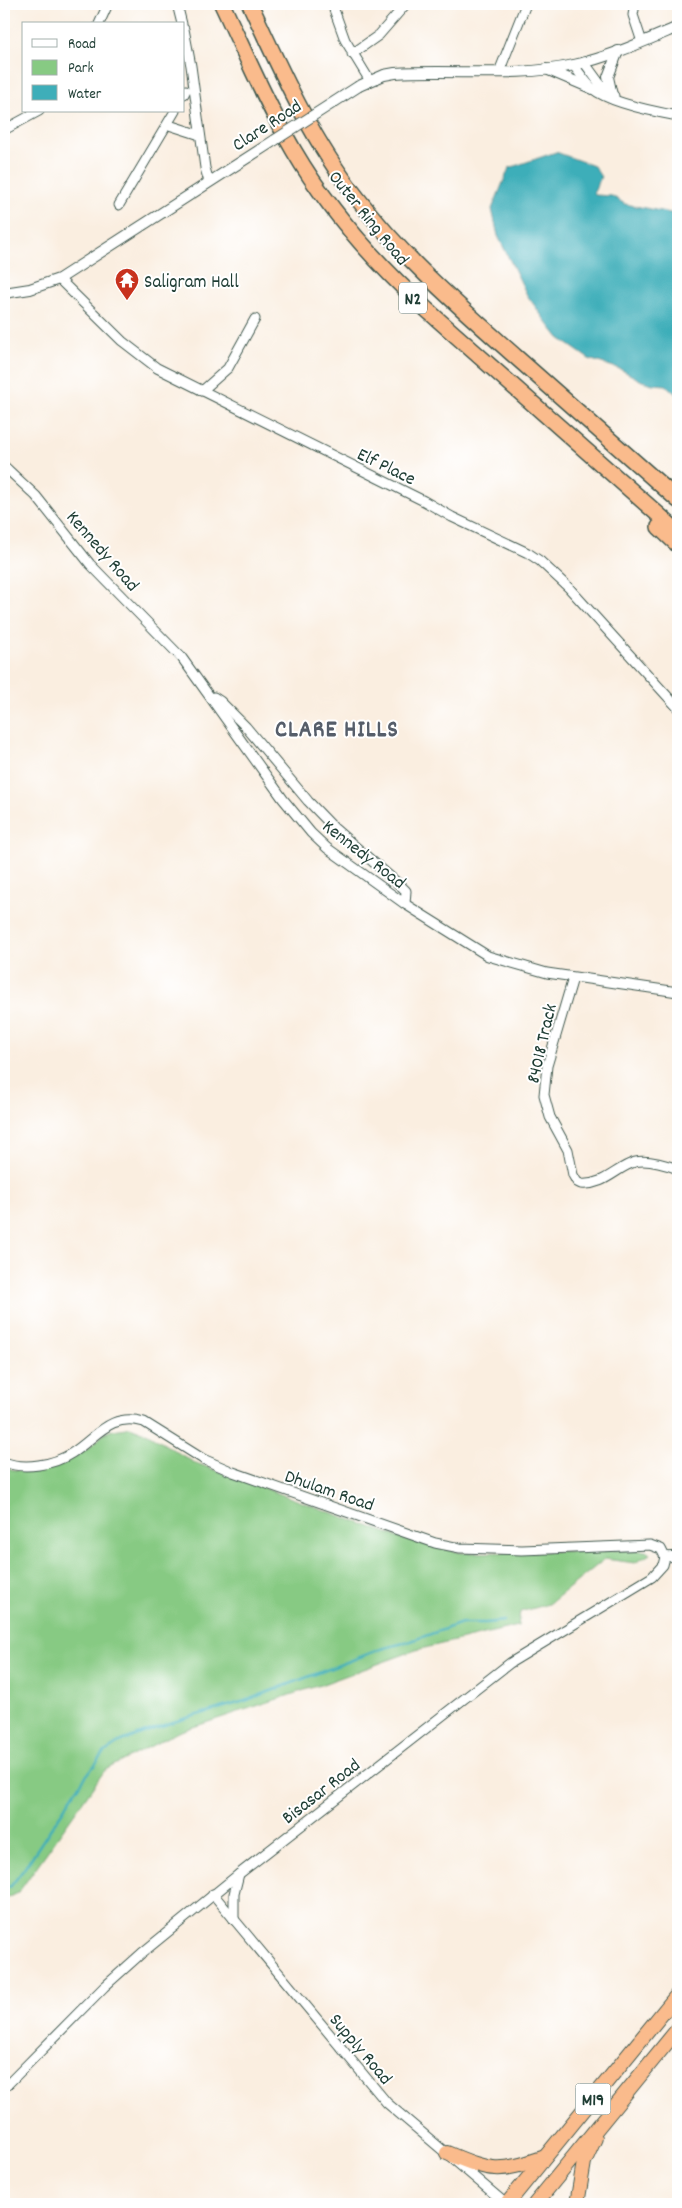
<svg xmlns="http://www.w3.org/2000/svg" width="682" height="2208" font-family="Dekko,sans-serif">
<style>
.green{fill:#87ca83;stroke:#53845c}
.water{fill:#3eaeb9;stroke:#2e7676}
.lines{fill:none;stroke-linecap:round;stroke-linejoin:round}
.stream{stroke:#3eaeb9;stroke-width:2.5}
.minor-casing{stroke:#40584e;stroke-width:11}
.tertiary-casing{stroke:#40584e;stroke-width:12}
.trunk-casing{stroke:#40584e;stroke-width:16}
.motorway-casing{stroke:#40584e;stroke-width:18}
.minor{stroke:#fff;stroke-width:9}
.tertiary{stroke:#fff;stroke-width:10}
.trunk{stroke:#fabb8c;stroke-width:14}
.motorway{stroke:#fabb8c;stroke-width:15}
.tertiary-bridge-casing{stroke:#40584e;stroke-width:12;stroke-linecap:butt}
.tertiary-bridge{stroke:#fff;stroke-width:10}
.labels{text-anchor:middle;stroke-width:4;stroke-linejoin:round;paint-order:stroke}
.shield{fill:#fff;stroke:#627771;stroke-width:1}
.shield-label{font-size:18px;font-weight:bold;fill:#1f3d34}
.street-label{font-size:19px;fill:#1f3d34;stroke:#fff}
.poi-label{font-size:19px;fill:#1f3d34;stroke:#fff;text-anchor:start}
.district-label{font-size:24px;font-weight:bold;letter-spacing:1px;fill:#565e6a;stroke:#fff}
</style>
<rect width="100%" height="100%" fill="#fff"/>
<filter id="ink" filterUnits="userSpaceOnUse"><feTurbulence type="fractalNoise" baseFrequency=".02" numOctaves="2"/><feDisplacementMap in="SourceGraphic" scale="10" xChannelSelector="R" yChannelSelector="G"/><feConvolveMatrix kernelMatrix="1 2 1 2 8 2 1 2 1" color-interpolation-filters="sRGB"/></filter>
<filter id="wash" filterUnits="userSpaceOnUse"><feTurbulence type="fractalNoise" baseFrequency=".0096" numOctaves="4" result="noise"/><feDisplacementMap in="SourceGraphic" scale="20" xChannelSelector="R" yChannelSelector="G"/><feGaussianBlur stdDeviation="1.12" result="paint"/><feColorMatrix in="noise" values="0 0 0 0 0 0 0 0 0 0 0 0 0 0 0 0 0 1.4 0 .05"/><feComposite in="paint" operator="in"/></filter>
<g filter="url(#wash)">
<rect width="100%" height="100%" fill="#faeee0"/>
<path class="green" d="M130,1427l18,7 45,28 213,78 57,13 168,-3 15,1 4,3 -15,9 -30,-4 -56,45 -29,8 -2,14 -102,24 -93,34 -145,48 -73,38 -87,123 -14,7v-433c29,11 61,-3 85,-19 6,-4 11,-12 18,-16 6,-3 16,-3 23,-5z"/>
<polygon class="water" points="556,152 594,166 601,177 594,192 595,195 612,196 625,204 671,213 678,218 678,396 666,385 653,384 642,381 620,369 589,359 559,338 544,319 527,295 498,236 492,209 509,168"/>
<g class="lines">
<polyline class="stream" points="4,1889 11,1886 24,1869 83,1780 105,1752 122,1741 170,1723 245,1701 381,1649 411,1641 462,1623 486,1623 504,1621"/>
</g>
</g>
<g filter="url(#ink)">
<g class="lines">
<defs>
<g id="minor">
<polyline points="177,4 182,24"/>
<polyline points="332,4 345,40 370,81"/>
<polyline points="635,4 633,15 642,42"/>
<polyline points="99,24 108,4"/>
<polyline points="184,29 191,66 205,168 209,182"/>
<polyline points="352,54 379,35 406,4"/>
<polyline points="584,62 600,84 614,96"/>
<path d="M573,65c7,8 13,18 20,24 17,14 63,23 85,27"/>
<polyline points="499,72 526,4"/>
<polyline points="184,94 186,90"/>
<polyline points="169,125 200,135"/>
<polyline points="4,130 39,111"/>
<polyline points="119,205 175,111"/>
<polyline points="59,279 122,341 157,368 424,501 452,517 528,553 540,561 569,588 678,708"/>
<polyline points="202,391 228,368 255,319"/>
<polyline points="4,466 36,496 90,564 182,658 283,799 311,833 327,848 405,904 488,956 547,973 678,992"/>
<polyline points="214,697 220,701 246,727 308,801 335,829 401,886 406,891 405,904"/>
<path d="M573,978l-26,88 -3,29 6,22 18,33 5,25 4,7 4,2c23,2 36,-17 54,-22 12,-3 32,3 43,7"/>
<path d="M4,1462c20,8 50,3 68,-9 25,-16 38,-41 72,-31l59,37 30,13 202,71 25,5 62,2 128,-5 11,4 4,8"/>
<polyline points="665,1557 678,1556"/>
<polyline points="213,1894 387,2103 506,2204"/>
<polyline points="234,1920 234,1894 239,1874"/>
<polyline points="4,2088 104,1987 142,1953 239,1874 510,1663 652,1577 663,1565 665,1557"/>
</g>
<g id="tertiary">
<polyline points="546,69 593,89"/>
<path d="M359,86l25,-11 11,-2c59,-4 121,5 179,-8 36,-8 71,-24 104,-38"/>
<polyline points="612,95 608,77 618,51"/>
<polyline points="4,293 30,289 59,279 275,140"/>
</g>
<g id="trunk">
<path d="M447,2153c45,19 52,20 98,4"/>
<polyline points="507,2204 678,1994"/>
<polyline points="535,2204 678,2029"/>
<polyline points="577,2204 584,2162 595,2138"/>
</g>
<g id="motorway">
<path d="M222,4c23,49 45,101 72,147 35,60 82,112 132,158l252,223"/>
<path d="M250,4c31,67 62,137 108,195 46,60 102,108 158,158 54,48 108,95 162,143"/>
<polyline points="659,527 678,545"/>
</g>
</defs>
<use href="#minor" class="minor-casing"/>
<use href="#tertiary" class="tertiary-casing"/>
<use href="#trunk" class="trunk-casing"/>
<use href="#motorway" class="motorway-casing"/>
<use href="#minor" class="minor"/>
<use href="#tertiary" class="tertiary"/>
<use href="#trunk" class="trunk"/>
<use href="#motorway" class="motorway"/>
<defs>
<polyline id="tertiary-bridge" points="275,140 359,86"/>
</defs>
<use href="#tertiary-bridge" class="tertiary-bridge-casing"/>
<use href="#tertiary-bridge" class="tertiary-bridge"/>
</g>
</g>
<defs>
<symbol id="temple-pin" viewBox="-11 -11 22 30"><path d="M0 17L-7.5 6A9.5 9.5 0 1 1 7.5 6Z" fill="#c8321e" stroke="#fff"/><path d="M0-6L5-2H3V0L6.5 2.5H4V6H1.5V3h-3V6H-4V2.5H-6.5L-3 0V-2H-5Z" fill="#fff"/></symbol>
</defs>
<g fill-rule="evenodd">
<use href="#temple-pin" x="113" y="266" width="28" height="38"/>
</g>
<g class="labels">
<g class="shield">
<rect x="399" y="282.5" width="28" height="31" rx="4"/>
<rect x="575.5" y="2083.5" width="35" height="31" rx="4"/>
</g>
<g class="shield-label">
<text x="413" y="304">N2</text>
<text x="593" y="2105">M19</text>
</g>
<g class="street-label">
<text transform="translate(266 124) rotate(-33)" y="7">Clare Road</text>
<text transform="translate(370 217) rotate(51)" y="7">Outer Ring Road</text>
<text transform="translate(387 465) rotate(26)" y="7">Elf Place</text>
<text transform="translate(104 550) rotate(49)" y="7">Kennedy Road</text>
<text transform="translate(365 853) rotate(38)" y="7">Kennedy Road</text>
<text transform="translate(540 1043) rotate(-77)" y="7">84018 Track</text>
<text transform="translate(330 1489) rotate(19)" y="7">Dhulam Road</text>
<text transform="translate(320 1790) rotate(-38)" y="7">Bisasar Road</text>
<text transform="translate(362 2048) rotate(50)" y="7">Supply Road</text>
</g>
<g class="poi-label">
<text x="144" y="287">Saligram Hall</text>
</g>
<g class="district-label">
<text x="337" y="736">CLARE HILLS</text>
</g>
</g>
<rect width="682" height="2208" fill="none" stroke="#fff" stroke-width="20"/>
<rect x="22" y="22" width="162" height="90" fill="#ffffff" stroke="#a5b1ae"/>
<rect x="32" y="39" width="25" height="8" fill="#ffffff" stroke="#a5b1ae"/>
<text x="68" y="48" font-size="15" fill="#1f3d34">Road</text>
<rect x="32" y="60" width="25" height="15" fill="#87ca83" stroke="#a5b1ae"/>
<text x="68" y="72" font-size="15" fill="#1f3d34">Park</text>
<rect x="32" y="85" width="25" height="15" fill="#3eaeb9" stroke="#a5b1ae"/>
<text x="68" y="98" font-size="15" fill="#1f3d34">Water</text>
</svg>
